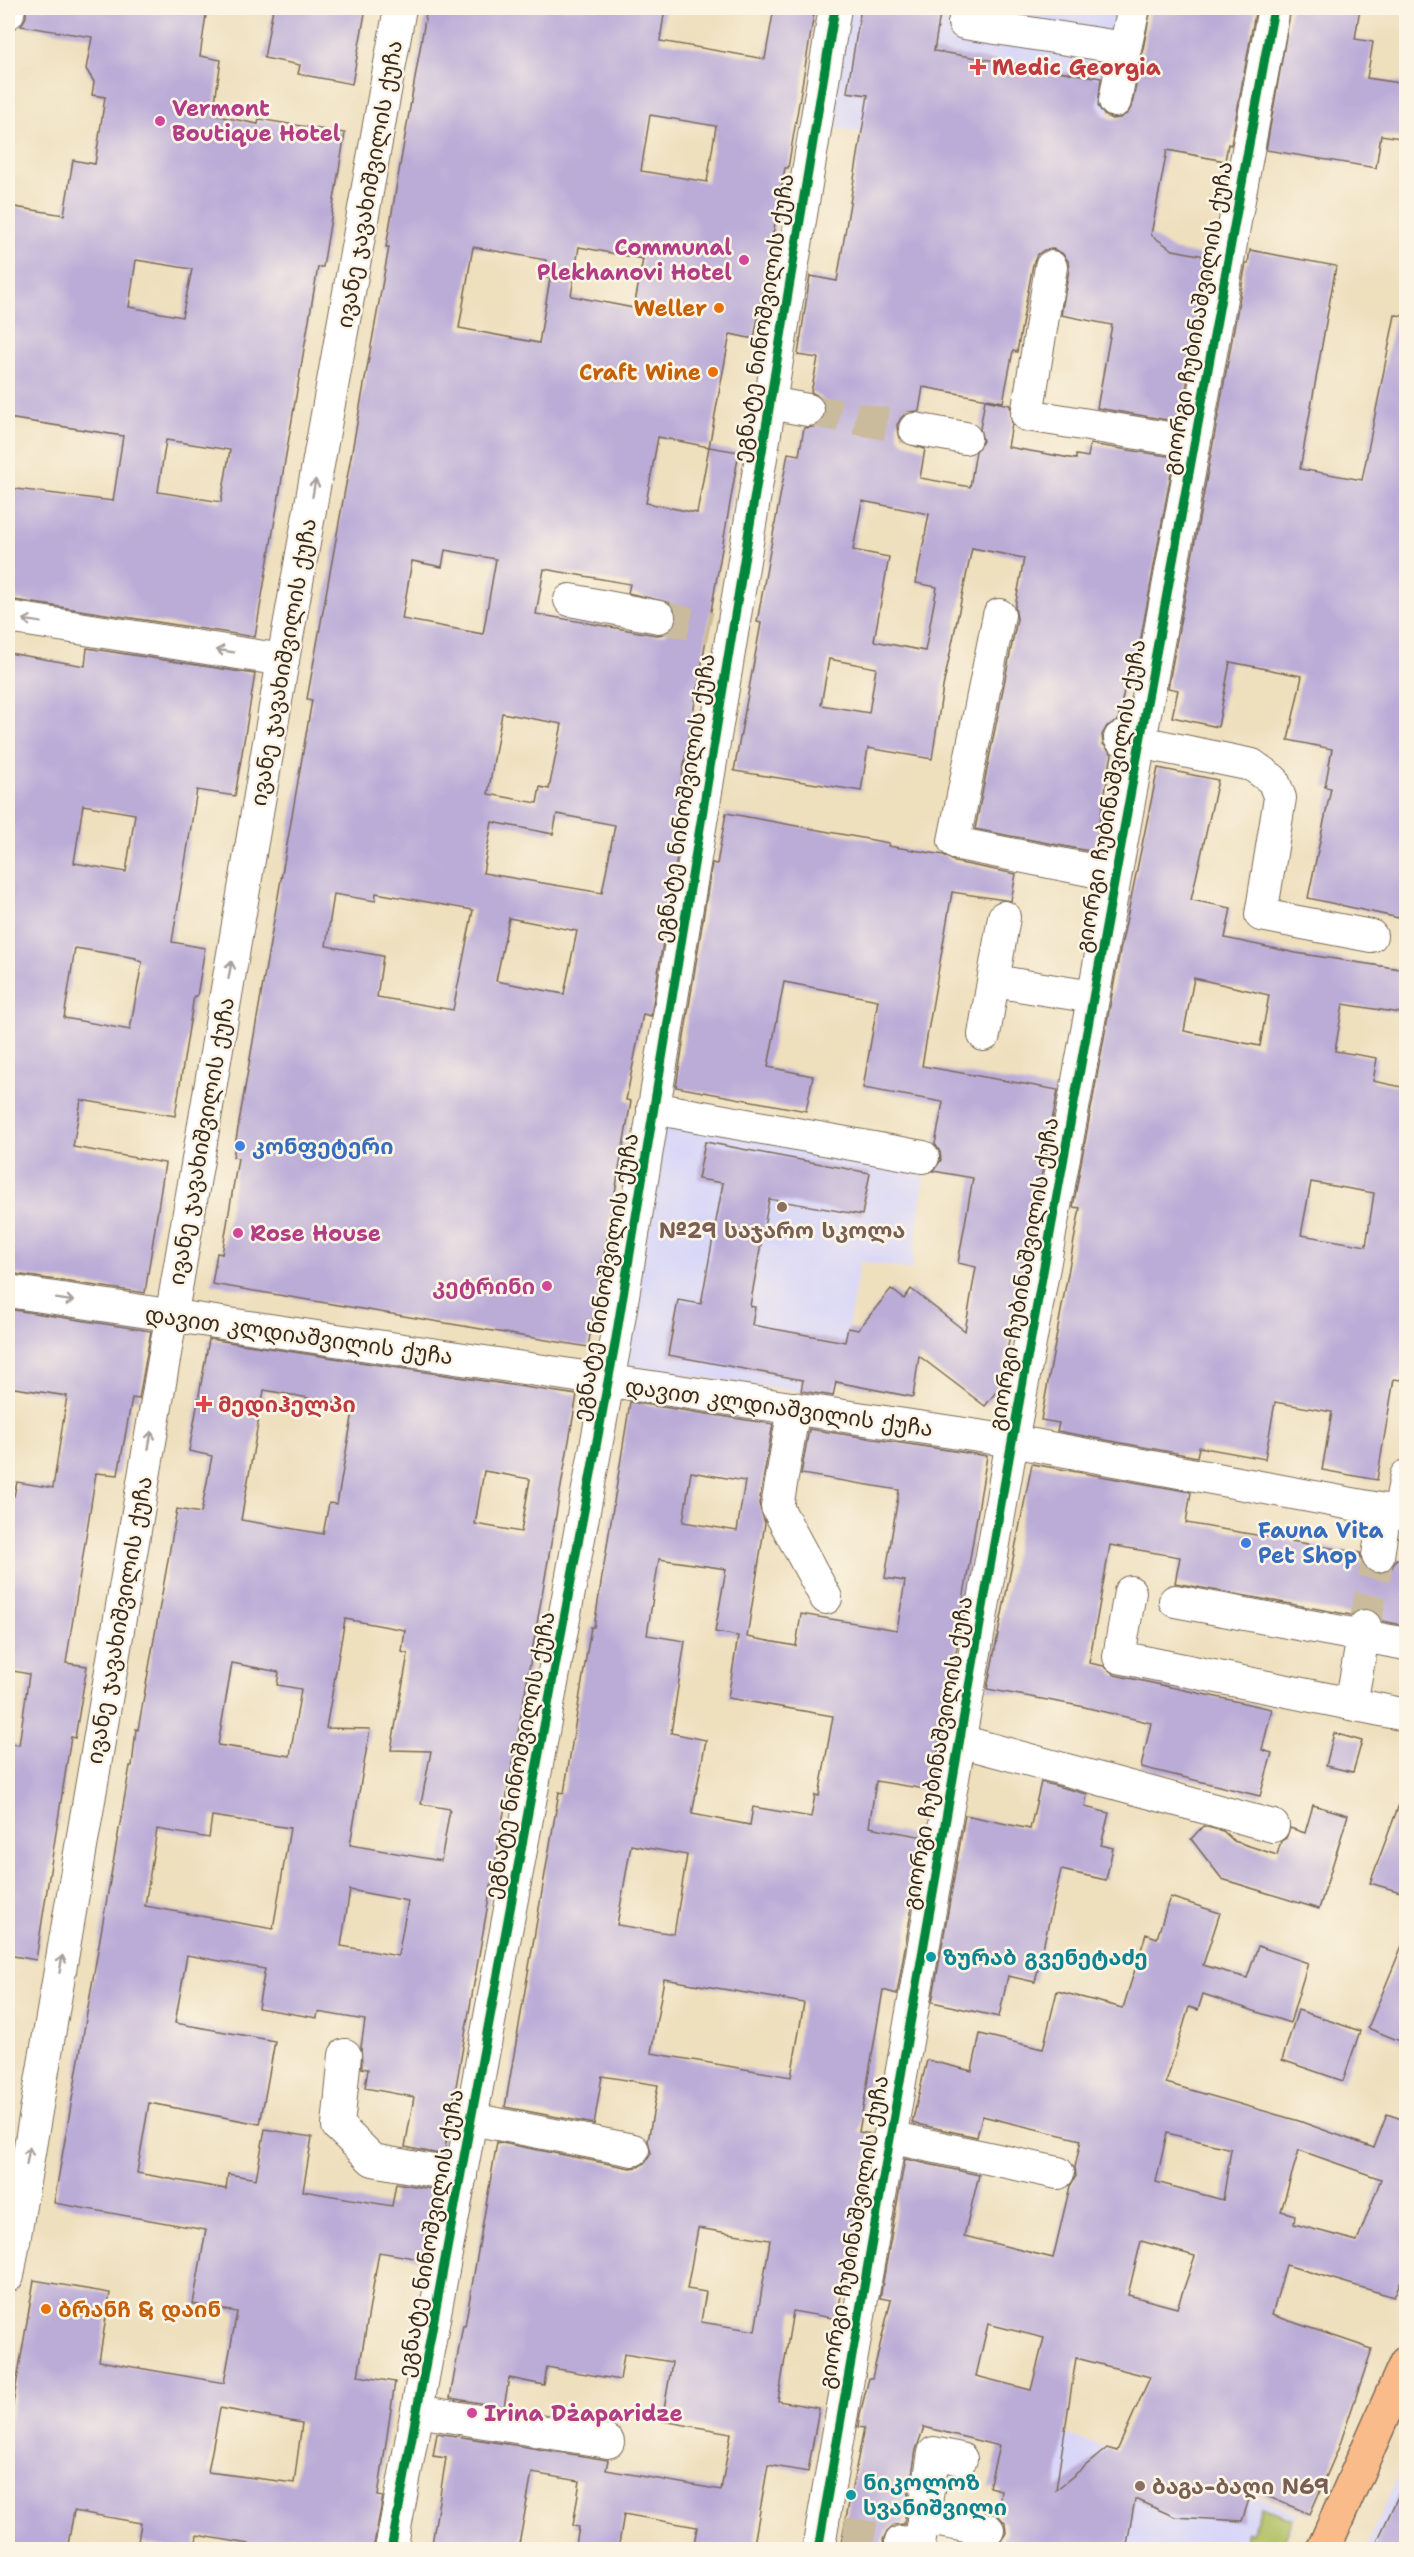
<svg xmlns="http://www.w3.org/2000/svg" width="1414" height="2557" font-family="'Shantell Sans','Noto Sans Georgian',sans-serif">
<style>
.built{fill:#d9d7f8}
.green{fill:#b0c063;stroke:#767540;stroke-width:1.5}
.building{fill:#baabd7;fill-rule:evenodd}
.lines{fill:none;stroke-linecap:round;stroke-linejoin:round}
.minor-tunnel{stroke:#cabb9d;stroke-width:32;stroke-dasharray:32 16;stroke-linecap:butt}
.minor-casing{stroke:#7a6956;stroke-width:34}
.major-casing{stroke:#7a6956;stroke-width:36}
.minor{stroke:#fff;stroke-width:32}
.major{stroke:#fabb8b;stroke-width:33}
.cycleway-casing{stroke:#fcf5e5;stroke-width:13}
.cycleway{stroke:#00873e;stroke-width:9}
.oneway{stroke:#a79f9a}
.health-dot{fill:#e0444e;stroke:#fcf5e5;stroke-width:2}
.hotel-dot{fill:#d1479c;stroke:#fcf5e5;stroke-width:2}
.food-dot{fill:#e8710a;stroke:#fcf5e5;stroke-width:2}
.shop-dot{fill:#3f7fe0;stroke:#fcf5e5;stroke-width:2}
.education-dot{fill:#8d6e63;stroke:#fcf5e5;stroke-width:2}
.culture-dot{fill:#0f9aa8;stroke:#fcf5e5;stroke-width:2}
.labels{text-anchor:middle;stroke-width:5;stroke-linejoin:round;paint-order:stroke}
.health-label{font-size:22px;font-weight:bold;fill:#be3a42;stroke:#fcf5e5;text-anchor:start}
.hotel-label{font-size:22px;font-weight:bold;fill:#b23c85;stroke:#fcf5e5;text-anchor:start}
.street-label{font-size:22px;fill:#3b2a1e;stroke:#fcf5e5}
.food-label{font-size:22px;font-weight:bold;fill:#c56008;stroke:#fcf5e5;text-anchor:end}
.shop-label{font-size:22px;font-weight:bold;fill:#366cbe;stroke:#fcf5e5;text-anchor:start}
.education-label{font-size:22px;font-weight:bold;fill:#785e54;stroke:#fcf5e5}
.culture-label{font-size:22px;font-weight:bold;fill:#0d838f;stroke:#fcf5e5;text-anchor:start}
</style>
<rect width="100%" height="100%" fill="#fcf5e5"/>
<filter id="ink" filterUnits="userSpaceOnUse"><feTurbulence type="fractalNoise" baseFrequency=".0167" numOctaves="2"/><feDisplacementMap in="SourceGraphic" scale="12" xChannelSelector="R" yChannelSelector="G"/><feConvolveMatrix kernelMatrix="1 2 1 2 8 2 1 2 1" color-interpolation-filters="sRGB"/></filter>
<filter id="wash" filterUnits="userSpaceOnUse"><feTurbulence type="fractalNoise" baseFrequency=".008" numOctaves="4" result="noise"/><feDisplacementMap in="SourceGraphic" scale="24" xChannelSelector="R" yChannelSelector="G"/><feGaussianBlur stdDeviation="1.35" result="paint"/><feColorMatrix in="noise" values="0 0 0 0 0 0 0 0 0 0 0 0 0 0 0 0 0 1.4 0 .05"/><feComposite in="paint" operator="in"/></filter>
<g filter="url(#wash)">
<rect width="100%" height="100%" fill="#eedfbd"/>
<g class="built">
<polygon points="848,8 1130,8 1099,160 1043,165 827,127"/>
<polygon points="662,1106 927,1154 912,1270 860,1261 836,1396 655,1371 625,1365"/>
<polygon points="1064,2434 1251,2494 1298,2513 1282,2549 1045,2550"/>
<polygon points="1406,2458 1406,2549 1365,2549"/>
</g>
<polygon class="green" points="1262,2507 1293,2519 1281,2549 1248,2549 1245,2539 1247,2532 1251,2533"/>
<g id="blocks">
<g class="building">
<path d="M26,8h181l-7,48 21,4 -8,55 45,9 1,-5 86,14 -22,134h-5l-63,370 -247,-38v-111l105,13 10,-65 -115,-18v-212l56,9 9,-55 22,4 10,-67 -13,-2 2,-13 -8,-13 6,-32 -71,-11 5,-9zM136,260l56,9 -10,48 -53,-10zM166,440l64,10 -9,52 -63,-10z"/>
<polygon points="273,8 366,8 352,84 298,74 300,65 264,58"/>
<path d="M427,8h238l-5,33 105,18 9,-51h41l-27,160h-3l-31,171 -24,-5 -21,113 30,5 -60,341 3,1 -12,61 7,1 -26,160 -8,-2 -17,86 5,1 -43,246 -376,-63 5,-31 5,1 16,-96 -5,-1 79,-457 -5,-1 82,-452h-3zM650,115l66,11 -9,56 -66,-11zM473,247l73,13 -3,17 7,2 -11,64 -80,-15zM579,247l64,12 -9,49 -63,-12zM658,437l51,10 -12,66 -51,-10zM445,550l51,9 -13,75 -81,-15 10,-58 30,6zM544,569l86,15 -2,9 42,10 6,9v9l-3,7 -8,6 -9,1 -120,-21zM502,713l60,11 -13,65 -9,-2 -3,16 -49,-9zM557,814l58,11 -13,68 -119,-20 9,-51 61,12zM376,893l97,17 -20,100 -76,-13 6,-41 -57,-10 8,-52 41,7zM509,918l68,13 -13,63 -68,-13z"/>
<path d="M861,8h80l-7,43 167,27 -3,28 6,9 8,4 8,-1 8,-5 4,-8 19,-97h105l-25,137 -3,-1 -3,17 -58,-11 -16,85 22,15 37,7 -30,165 -83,-14 15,-83 -51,-10 8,-45 -1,-9 -6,-8 -9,-4 -9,1 -7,5 -4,9 -16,88 -4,-1 -10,51 -80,-15 -4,24 -11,1 -7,6 -4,7 1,10 5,7 22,7 -5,29 50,9 6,-36 7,-10 -3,-12 5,-29 25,5 2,19 -4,23 68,12v-4l12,2 2,-13 84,13 -41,224 -7,-1 -8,41 -11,5 -5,9 1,9 9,10 -18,98 -119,-23 42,-210 -2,-12 9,-49 -52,-10 -29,139 -11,72 -64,-11 -7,43 -127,-20 27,-148 -4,-1 31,-169 11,2 5,-27 10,-1 7,-5 5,-9 -1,-10 -5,-6 -9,-5 7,-34 -20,-3 12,-79 27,5 31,-186 -21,-3zM862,501l67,13 -13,69 21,4 -12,64 -51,-10 15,-84 -36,-7zM829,659l47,9 -7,45 -48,-8z"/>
<polygon points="1291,8 1360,8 1355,39 1373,42 1367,78 1407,84 1407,139 1381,135 1376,168 1266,150"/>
<polygon points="1250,250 1336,266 1300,469 1362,480 1395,315 1407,316 1407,883 1399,918 1308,898 1331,788 1325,787 1332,749 1288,740 1302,676 1230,662 1218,727 1172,717 1178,690 1168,688 1246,263 1248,263"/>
<path d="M87,648l168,26 -20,122 -38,-6 -25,152 33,6 -8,48h-3l-19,120 -94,-16 -8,47 92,16 -20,130 -137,-20v-620l77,13zM83,805l52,9 -9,58 -52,-9zM75,948l61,10v2l6,2 -12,68 -66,-12z"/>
<path d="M1158,768l60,12 -27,120 40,8 -6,30 71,15 111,17v44l-64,-10 -8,47 42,7 -4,23 34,7v259l-6,33 -7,-1 -17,101 -55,-10 10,-58 -57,-10 -10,57 -66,-12 -2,10 -140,-26 2,-8 -18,-3 39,-212 -7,-1 46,-251zM1194,978l75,17 -9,51 -76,-15zM1311,1182l63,11 -8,53 -65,-11z"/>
<polygon points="726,813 889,843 888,846 944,855 955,862 1016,874 1011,901 952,892 922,1066 1058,1090 1000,1387 985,1406 919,1356 913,1397 836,1382 833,1396 801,1391 803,1380 668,1355 678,1300 701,1304 723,1183 698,1179 705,1142 870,1173 862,1215 769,1199 750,1306 755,1307 752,1325 845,1342 848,1328 858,1330 891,1289 904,1299 911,1289 965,1331 976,1267 958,1263 973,1178 933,1171 941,1160 940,1152 935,1144 943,1102 863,1088 878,1000 784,982 768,1067 813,1076 806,1111 676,1087 712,863 717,864"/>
<polygon points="8,1309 151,1331 139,1399 132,1398 118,1475 96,1473 66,1663 87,1666 75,1738 71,1737 36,1960 8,1955 8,1743 19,1745 29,1674 8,1670 8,1495 14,1496 17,1482 53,1488 67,1396 8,1387"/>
<path d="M209,1339l368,56 -133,760 -39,-8 9,-50 -49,-9 3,-19 -6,-1 -1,-21 4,-27 -47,-8 -1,6 -59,-10 7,-39 -78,-14 -12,68 100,18 -15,83 -111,-21 -12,70 89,16 2,-15 28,5 9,-50 47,8 -9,54 89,15 4,-23 42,7 -12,70 -47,-8 -21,124 37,6 -17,114 5,1 -10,53h-126l2,-6 -52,-9 -2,15h-15l-42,-8 3,-19 -67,-12 -7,39h-59v-117l26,-153 76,13 -11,68 125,22 13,-71 -44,-8 13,-74 -152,-27 76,-437h2l4,-37 2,1 39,-221 24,4 11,-57 -23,-5zM264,1390l90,16 -17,98 -8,-1 -6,31 -82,-14zM484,1471l46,8 -9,53 -46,-8zM345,1619l60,11 -3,22 6,2 -17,96 40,1 -10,53 29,5 -9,52 -91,-16 20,-116 -44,-1zM232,1663l47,9 -2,13 24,4 -11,67 -72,-11zM212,1816l78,12 -17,101 -128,-23 12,-77 52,9zM350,1890l58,11 -10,55 -57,-10zM220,2408l82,15 -8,60 -86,-11z"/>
<path d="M630,1402l143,22 -14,80 6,19 -18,114 49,9 5,-32 96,16 8,-49 -20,-3 14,-88 -98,-16 8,-45 178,27 -26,157 2,1 -32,176 -55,-9 -7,46 55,10 -27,157 -14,-4 -24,142 12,2 1,5 -27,150h-3l-5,30 -44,-8 -15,90 41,7 -11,64 -40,-7 -15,85h-60l4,-23 -73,-13 -6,36h-43l4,-23 -6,-1 7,-45 -48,-8 -14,77h-87l15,-92 -13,-2 4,-23 171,27 -2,10 115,20 10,-57 -69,-12 10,-59 -48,-8 -4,26 -73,-13 -3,18 -35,-7 -5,29 -54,-9 13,-73 2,1 32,-184 133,26 8,-1 8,-5 5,-9 -3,-12 10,-56 -56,-9 -8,48 -89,-17 54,-315 5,1 27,-166h3zM691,1472l54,9 -8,50 -54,-9zM659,1559l67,10 -11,63 23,4 -10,62 105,18 -14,80 -4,-1 -4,22 -58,-10 -3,18 -58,-11 14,-74 -35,-7 14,-92 -38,-6zM631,1845l56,10 -13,79 -57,-9zM664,1979l140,24 -13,74 -140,-24zM698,2228l72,12 -15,91 -54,-9 5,-30 -19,-3z"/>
<polygon points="1032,1464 1191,1492 1186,1523 1360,1553 1362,1563 1367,1570 1375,1574 1385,1572 1392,1568 1396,1559 1407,1561 1407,1626 1382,1621 1377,1613 1368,1608 1358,1609 1351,1615 1175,1583 1180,1557 1110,1545 1089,1663 1104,1666 1115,1675 1272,1709 1262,1750 1272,1753 1260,1796 1141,1767 1151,1723 1080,1706 987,1689"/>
<polygon points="1334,1733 1362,1741 1353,1772 1326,1766"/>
<polygon points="1041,1782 1087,1794 1085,1807 1109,1813 1101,1845 1113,1848 1106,1880 1061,1870 1035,1982 1008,1976 999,2017 932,2002 965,1815 1030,1829"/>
<polygon points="1404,1791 1407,1792 1407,1894 1370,1883"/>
<polygon points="1313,1805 1348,1815 1319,1909 1222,1879 1191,1839 1203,1826 1223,1831 1234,1841 1277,1855 1281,1841 1286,1838 1290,1828 1305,1833"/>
<path d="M1170,1897l50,16 -17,52 44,13 11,-32 50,17 -18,60 -87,-29 -5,16 -9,-3 -23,76 133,38 75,27 13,-34 17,6 3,-2v148l-13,31 -108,-32 -14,50 100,34 -33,98 -29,67 -58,-24 -10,31 -67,-4 -40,-18 -9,51h-131l11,-17 -1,-10 -7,-8 3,-25 -12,-3 10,-41 -75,-19 -8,23 -12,74 -10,1 -7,6 -4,9 2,10h-31v-4l-13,-3 23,-115 -6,-1 2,-13 9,-36h3l19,-78 -11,-2 25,-139 74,16 -15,61 89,22 17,-72 6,-10 -1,-9 6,-27 -99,-24 -5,21 -65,-14 15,-63 45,11 8,-37 63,15 14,-58 66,17 23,-74 11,4zM1167,2133l64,16 -8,51 -67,-18zM1299,2150l82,29 -24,62 -63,-17 1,-9 -14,-4zM1141,2241l54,15 -18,52 -49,-13zM988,2324l56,14 -13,52 -55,-14zM1076,2358l74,19 -33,74 -10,-3 -51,42z"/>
<polygon points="1406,1936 1407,1936 1407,2044 1368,2028"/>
<polygon points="1298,2010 1360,2031 1343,2081 1282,2060"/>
<polygon points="1407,2477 1407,2550 1373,2550"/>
</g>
</g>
</g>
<g filter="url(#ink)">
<use href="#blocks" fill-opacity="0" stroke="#7a6956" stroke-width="1.5"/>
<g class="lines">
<g class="minor-tunnel">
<polyline points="808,410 915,429"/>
<polyline points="659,617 710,628"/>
<polyline points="1365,1626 1378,1556"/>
<polyline points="843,2533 901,2542"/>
</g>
<defs>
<g id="minor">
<polyline points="8,13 9,8"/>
<polyline points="964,23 1125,48 1134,8"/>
<polyline points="1115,101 1125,48"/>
<polyline points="1051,267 1027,415 1193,442"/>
<polyline points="769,403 808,410"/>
<polyline points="915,429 965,438"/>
<polyline points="570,600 659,617"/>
<polyline points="999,615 954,841 959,844 1115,875"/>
<polyline points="8,617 283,660"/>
<polyline points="1120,738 1252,765 1273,780 1280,798 1261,915 1371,936"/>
<polyline points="994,981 1093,997"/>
<polyline points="984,1035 1004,917"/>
<polyline points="653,1108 923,1157"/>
<polyline points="8,1291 1012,1441 1406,1514"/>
<polyline points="794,1408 777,1507 826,1598"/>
<polyline points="1399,1513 1406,1476"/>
<polyline points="1378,1556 1385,1510"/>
<polyline points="1130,1592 1119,1657 1406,1715"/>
<polyline points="1175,1601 1406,1644"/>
<polyline points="1351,1704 1365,1626"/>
<polyline points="960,1741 1273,1826"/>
<polyline points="345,2055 338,2126 373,2160 461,2176"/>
<polyline points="471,2119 633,2150"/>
<polyline points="889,2137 1058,2173"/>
<polyline points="8,2276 283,660 400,8"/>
<polyline points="417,2411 608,2442"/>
<polyline points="923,2518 988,2530"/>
<polyline points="901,2542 919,2545 934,2453 961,2459"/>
<polyline points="391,2550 615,1344 835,8"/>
<polyline points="818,2550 1009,1458 1274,8"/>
</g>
<polyline id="major" points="1323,2550 1406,2363"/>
</defs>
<use href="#minor" class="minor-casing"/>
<use href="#major" class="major-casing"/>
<use href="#minor" class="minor"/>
<use href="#major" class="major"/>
<defs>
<g id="cycleway">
<polyline points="391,2550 615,1344 835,8"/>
<polyline points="818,2550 1009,1458 1274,8"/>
</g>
</defs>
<use href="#cycleway" class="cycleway-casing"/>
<use href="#cycleway" class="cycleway"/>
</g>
<defs><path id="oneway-shaft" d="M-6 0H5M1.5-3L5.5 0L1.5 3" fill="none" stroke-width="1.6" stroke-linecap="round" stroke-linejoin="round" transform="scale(1.5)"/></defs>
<g class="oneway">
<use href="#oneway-shaft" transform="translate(314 488) rotate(-80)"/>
<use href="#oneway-shaft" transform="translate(32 621) rotate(-171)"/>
<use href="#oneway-shaft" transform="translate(225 651) rotate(-171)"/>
<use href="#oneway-shaft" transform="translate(230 970) rotate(-80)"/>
<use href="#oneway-shaft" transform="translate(65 1300) rotate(9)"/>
<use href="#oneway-shaft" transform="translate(150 1440) rotate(-80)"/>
<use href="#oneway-shaft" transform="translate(61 1964) rotate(-80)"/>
<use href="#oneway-shaft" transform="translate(28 2156) rotate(-80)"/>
</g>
</g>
<g class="health-dot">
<path d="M975 58h6v6h6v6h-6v6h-6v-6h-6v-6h6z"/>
<path d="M201 1395h6v6h6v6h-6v6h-6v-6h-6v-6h6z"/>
</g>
<g class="hotel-dot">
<circle cx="160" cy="121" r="6"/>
<circle cx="744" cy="260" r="6"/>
<circle cx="238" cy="1233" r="6"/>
<circle cx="547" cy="1286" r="6"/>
<circle cx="472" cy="2413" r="6"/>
</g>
<g class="food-dot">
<circle cx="719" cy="308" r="6"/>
<circle cx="713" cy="372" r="6"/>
<circle cx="46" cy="2309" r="6"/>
</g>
<g class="shop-dot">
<circle cx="240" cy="1146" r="6"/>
<circle cx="1246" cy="1543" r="6"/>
</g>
<g class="education-dot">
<circle cx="782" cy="1207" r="6"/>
<circle cx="1140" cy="2486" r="6"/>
</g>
<g class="culture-dot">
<circle cx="931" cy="1957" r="6"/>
<circle cx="851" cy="2495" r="6"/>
</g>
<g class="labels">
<g class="health-label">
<text x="992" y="75">Medic Georgia</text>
<text x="218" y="1412">მედიჰელპი</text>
</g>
<g class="hotel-label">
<text x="172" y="116">Vermont<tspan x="172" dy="25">Boutique Hotel</tspan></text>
<text x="732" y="255" text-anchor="end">Communal<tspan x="732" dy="25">Plekhanovi Hotel</tspan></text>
<text x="250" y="1241">Rose House</text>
<text x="535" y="1294" text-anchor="end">კეტრინი</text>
<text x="484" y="2421">Irina Dżaparidze</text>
</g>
<g class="street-label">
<text transform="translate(369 184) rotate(-80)" y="8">ივანე ჯავახიშვილის ქუჩა</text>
<text transform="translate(763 318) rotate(-81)" y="8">ეგნატე ნინოშვილის ქუჩა</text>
<text transform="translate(1197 318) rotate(-80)" y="8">გიორგი ჩუბინაშვილის ქუჩა</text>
<text transform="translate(283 662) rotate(-80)" y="8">ივანე ჯავახიშვილის ქუჩა</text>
<text transform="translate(1110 796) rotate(-80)" y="8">გიორგი ჩუბინაშვილის ქუჩა</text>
<text transform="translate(684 798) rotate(-81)" y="8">ეგნატე ნინოშვილის ქუჩა</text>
<text transform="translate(201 1141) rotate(-80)" y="8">ივანე ჯავახიშვილის ქუჩა</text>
<text transform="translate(1023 1274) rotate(-80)" y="8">გიორგი ჩუბინაშვილის ქუჩა</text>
<text transform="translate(605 1277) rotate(-80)" y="8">ეგნატე ნინოშვილის ქუჩა</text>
<text transform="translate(299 1335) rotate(8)" y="8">დავით კლდიაშვილის ქუჩა</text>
<text transform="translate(779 1407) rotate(8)" y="8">დავით კლდიაშვილის ქუჩა</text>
<text transform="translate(119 1620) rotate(-80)" y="8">ივანე ჯავახიშვილის ქუჩა</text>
<text transform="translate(937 1753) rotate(-80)" y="8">გიორგი ჩუბინაშვილის ქუჩა</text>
<text transform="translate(519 1755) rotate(-79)" y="8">ეგნატე ნინოშვილის ქუჩა</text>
<text transform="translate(853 2232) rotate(-80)" y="8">გიორგი ჩუბინაშვილის ქუჩა</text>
<text transform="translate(430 2233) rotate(-80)" y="8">ეგნატე ნინოშვილის ქუჩა</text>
</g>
<g class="food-label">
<text x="707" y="316">Weller</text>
<text x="701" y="380">Craft Wine</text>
<text x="58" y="2317" text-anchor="start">ბრანჩ &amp; დაინ</text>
</g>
<g class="shop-label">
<text x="252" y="1154">კონფეტერი</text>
<text x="1258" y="1538">Fauna Vita<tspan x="1258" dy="25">Pet Shop</tspan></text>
</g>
<g class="education-label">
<text x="782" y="1238">№29 საჯარო სკოლა</text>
<text x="1152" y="2494" text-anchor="start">ბაგა-ბაღი N69</text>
</g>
<g class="culture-label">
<text x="943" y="1965">ზურაბ გვენეტაძე</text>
<text x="863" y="2490">ნიკოლოზ<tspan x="863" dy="25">სვანიშვილი</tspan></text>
</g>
</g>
<rect width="1414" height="2557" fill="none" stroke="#fcf5e5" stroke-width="30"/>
</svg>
